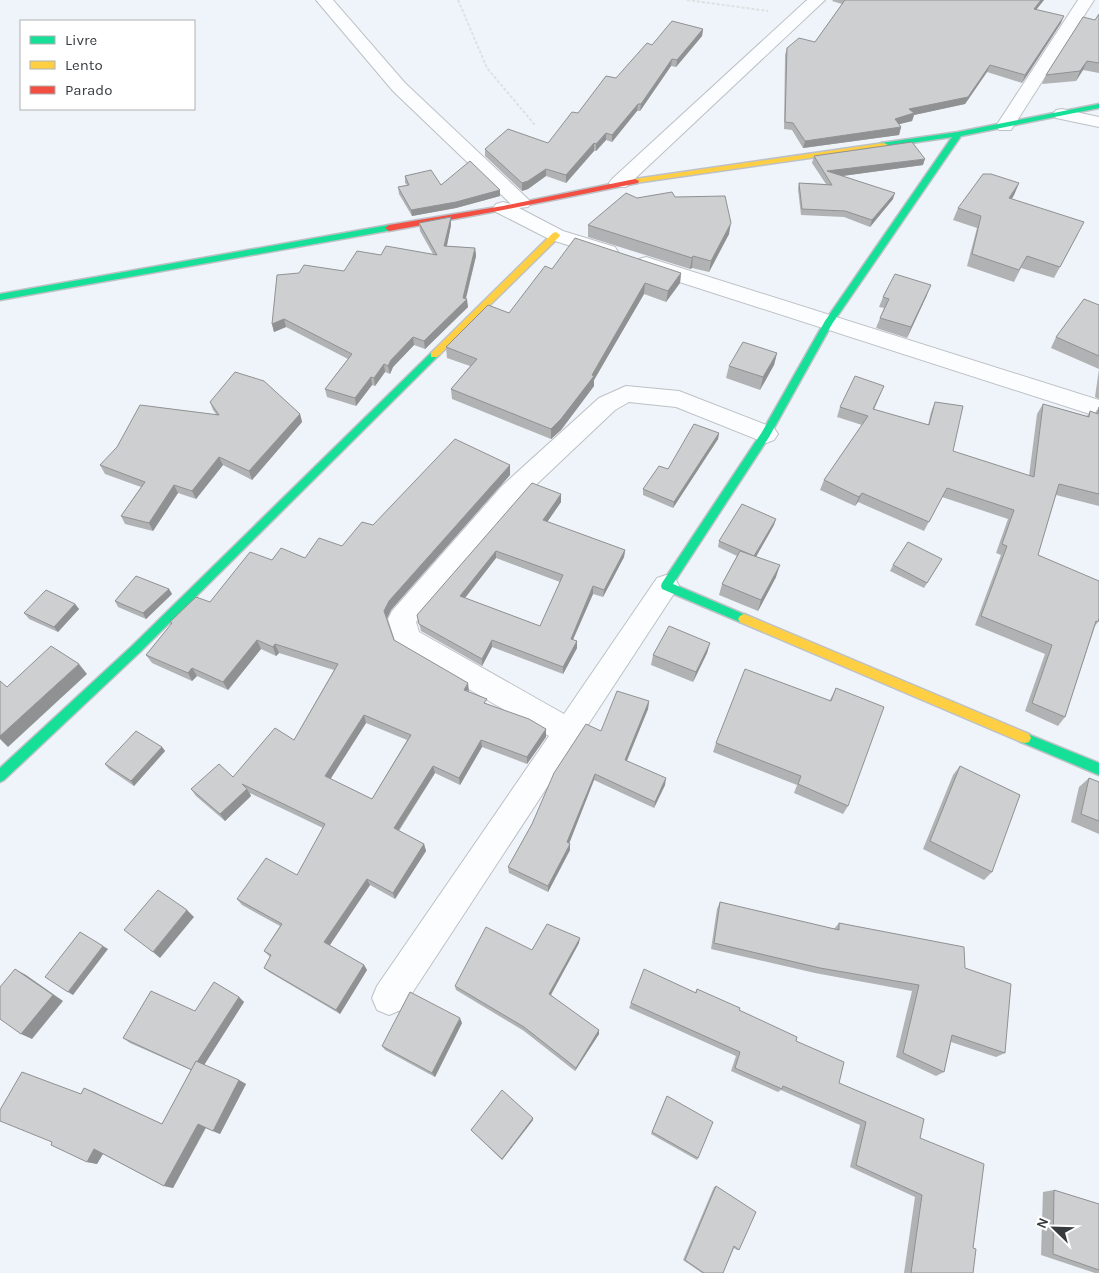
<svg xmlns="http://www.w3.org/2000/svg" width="1099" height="1273" font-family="Karla,sans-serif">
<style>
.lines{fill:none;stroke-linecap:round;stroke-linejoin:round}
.street-casing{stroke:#bdc1c6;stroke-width:2}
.fast-casing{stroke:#bdc1c6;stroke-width:3}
.slow-casing{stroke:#bdc1c6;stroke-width:3}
.jam-casing{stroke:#bdc1c6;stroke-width:3}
.path{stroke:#dee0e1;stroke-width:2;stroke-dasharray:3 2;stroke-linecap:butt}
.street{fill:#fcfdfe;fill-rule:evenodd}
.fast{fill:#16e098;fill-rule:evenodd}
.slow{fill:#ffcf43;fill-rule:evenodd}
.jam{fill:#f24e42;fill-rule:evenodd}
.wall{fill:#b1b2b3;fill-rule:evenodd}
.shaded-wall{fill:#909192}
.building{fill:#cecfd0;stroke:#909192;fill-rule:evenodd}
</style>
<rect width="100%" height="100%" fill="#eef4fa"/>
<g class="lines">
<defs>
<g id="street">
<polygon points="316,0 333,0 405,83 528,199 531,203 528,207 519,208 563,231 615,247 618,252 615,257 608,258 549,239 496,212 493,208 496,204 503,202 511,204 393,91"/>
<polygon points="807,0 825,0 626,187 612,187 609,183 612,179"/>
<polygon points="1078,0 1094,0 1011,130 999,130 996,126"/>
<polygon points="1062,109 1099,117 1099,127 1056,118 1053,114 1056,110"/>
<polygon points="646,257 1099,400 1099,417 639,269 636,264 639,259"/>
<polygon points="626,386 679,391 774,428 778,434 774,440 766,443 676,407 629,402 615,410 521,499 416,622 419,632 564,714 657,578 666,575 675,578 679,586 401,1010 389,1015 377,1010 372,998 377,986 549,736 397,647 388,619 392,611 503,485 599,398"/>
</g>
<g id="fast">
<polygon points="1099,104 1099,108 961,136 832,324 769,437 673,584 748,616 750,619 748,622 740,622 662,589 661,586 662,583 762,432 825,321 952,137 884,147 880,145 881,143 958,132"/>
<polygon points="389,225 393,228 392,230 0,300 0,294"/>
<polygon points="434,352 439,355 437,357 140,652 4,780 0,782 0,768 132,646 431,353"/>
<polygon points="1025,733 1099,763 1099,775 1021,742 1019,738 1021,734"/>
</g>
<g id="slow">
<polygon points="884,143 888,145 887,147 635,183 631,181 635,179"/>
<polygon points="556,232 560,235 559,237 437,357 431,357 431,353 553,233"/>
<polygon points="744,614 1029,734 1031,738 1029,742 1025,743 1021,742 740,622 738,619 740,616"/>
</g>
<polygon id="jam" points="635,179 639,181 638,183 503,210 389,231 385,228 389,225 503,206"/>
</defs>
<use href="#street" class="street-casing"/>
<use href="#fast" class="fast-casing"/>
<use href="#slow" class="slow-casing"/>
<use href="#jam" class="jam-casing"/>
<g class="path">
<polyline points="458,0 487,68 535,125"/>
<polyline points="687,0 768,11"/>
</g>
<use href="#street" class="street"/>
<use href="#fast" class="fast"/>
<use href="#slow" class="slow"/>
<use href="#jam" class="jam"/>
</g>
<g class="wall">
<polygon points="833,0 1044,0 1036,10 1061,23 1022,83 987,72 965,104 914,115 912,121 899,124 901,127 899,135 803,148 792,130 784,129 785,55 787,48 815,42 842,4 832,1"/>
<polygon points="1099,14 1099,73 1083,70 1076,81 1042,84 1046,75 1095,20"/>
<polygon points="703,29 702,36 676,67 671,66 640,111 637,111 612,142 606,140 596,151 594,151 566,183 546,176 528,189 522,191 485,156 485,149 548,143 652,45"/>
<polygon points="814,156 923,165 841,176 893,199 870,227 844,217 801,215 798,189 799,183 826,184 812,163"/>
<polygon points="405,176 441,185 500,196 456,208 412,216 399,194 398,187 407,185 405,183"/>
<polygon points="1019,183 1014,195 1012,199 1078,234 1054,278 1021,268 1014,282 967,266 977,228 953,220 958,208"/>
<polygon points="675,197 729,234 709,272 692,268 690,269 588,237 588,225 637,198"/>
<polygon points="451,217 451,225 447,246 475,248 476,256 466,299 468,307 425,349 414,345 393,367 390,374 385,372 375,386 372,385 356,406 327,397 325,389 348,359 286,327 274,332 272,324 344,271 433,254 420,231 419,223"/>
<polygon points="552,269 681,273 680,283 666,302 644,294 594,380 594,386 561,430 551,439 452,399 451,389 470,366 447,358 446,347 509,313"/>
<polygon points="927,295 907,338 876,328 884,308 879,307 883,297"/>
<polygon points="1099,305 1099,399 1095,397 1099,369 1051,348 1056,337"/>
<polygon points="777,353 774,365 760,390 726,378 729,366"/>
<polygon points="884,386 874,410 928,425 931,412 935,402 953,451 1029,476 1037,414 1043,404 1087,416 1090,411 1095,413 1099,407 1099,506 1056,495 1038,555 1098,622 1095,626 1065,717 1058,726 1025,711 1045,654 975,625 1001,555 996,553 1008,519 942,497 924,531 858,502 855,506 820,490 824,480 862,425 837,417 840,407"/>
<polygon points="210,402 300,414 302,422 252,480 223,465 196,499 178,493 153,531 125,524 121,516 141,487 105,474 100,465 216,414 213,410"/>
<polygon points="719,433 718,439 673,508 643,495 643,489 668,469"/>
<path d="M510,475l-119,135 -4,9 7,21 93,64 59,25v8l-19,27 -45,-17 -22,38 -25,-12 -36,58 25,13 2,7 -31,48 -25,-14 -41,60 35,20 3,5 -27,44 -71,-42 -5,-4 6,-11 -6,-6 16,-25 -38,-21 -5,-6 60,-24 26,-47 -73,-35 1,3 -26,25 -29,-25 -5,-7 42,-12 61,-37 40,-70 -55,-17 -3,3 -15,-7 -33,41 -31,-14 -5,5 -40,-18 -6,-8 25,-30 -1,-3 40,-20 62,-42 33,-2 37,-12 31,-21zM366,723l41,17 -35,59 -42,-20z"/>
<path d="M561,494v8l-14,20 78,28 -1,7 -21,40 -10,-3 -20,46 4,1v7l-14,26 -71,-27 -10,19 -61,-35 -4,-16zM496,558l64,24 -20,44 -75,-28z"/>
<polygon points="774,525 756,557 776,577 758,611 719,595 722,584 737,556 718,547 719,541"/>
<polygon points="939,564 924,588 890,571 893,565"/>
<polygon points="169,589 172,594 146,619 118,607 115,601"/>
<polygon points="75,604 79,609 58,632 29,619 24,613"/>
<polygon points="710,643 707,653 693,682 651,665 653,655"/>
<polygon points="836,688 848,806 843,814 794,793 797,785 713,752 716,743 830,700"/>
<polygon points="649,701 648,709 627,761 665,785 654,808 594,780 569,843 570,844 570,850 548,892 509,873 508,867 532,824 601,731"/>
<polygon points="162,747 165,751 134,786 109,769 105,764"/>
<polygon points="960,766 992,872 984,880 923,849 953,775"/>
<polygon points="1089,778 1099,782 1099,834 1071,822 1079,787"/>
<polygon points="720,902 834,929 839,923 965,968 1005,1053 996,1057 951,1042 944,1072 936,1076 896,1057 912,991 815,973 711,949 717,909"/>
<polygon points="579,943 551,995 599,1034 575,1071 524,1031 456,990 455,986 532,950"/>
<polygon points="697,989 739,1010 796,1041 839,1083 920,1138 973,1248 973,1273 904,1273 915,1197 850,1167 860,1125 781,1090 778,1092 731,1071 736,1056 629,1008 631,1003 695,993"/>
<polygon points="239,997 244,1002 204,1065 239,1080 246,1084 220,1134 206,1128 173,1188 164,1186 103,1154 97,1164 87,1162 81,1094 84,1088 162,1124 191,1070 130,1043 123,1038 195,1011"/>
<polygon points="462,1023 435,1077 385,1050 382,1046"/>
<polygon points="667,1096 698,1158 697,1160 651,1134"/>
<polygon points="533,1120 502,1160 471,1130"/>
<polygon points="716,1186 739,1250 737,1250 734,1248 723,1273 702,1273 683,1260 714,1187"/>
<polygon points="1054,1190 1099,1204 1099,1273 1095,1273 1041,1255 1043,1192"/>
</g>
<g class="shaded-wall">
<polygon points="1041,0 1044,0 1031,16 1034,9"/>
<polygon points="1064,16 1061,23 1022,83 1025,75"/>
<polygon points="703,29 702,36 676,67 677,60"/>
<polygon points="672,59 671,66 640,111 641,104"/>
<polygon points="1087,61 1083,70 1076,81 1080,71"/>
<polygon points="990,65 987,72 965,104 914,115 912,121 892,126 895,119 909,109"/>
<polygon points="638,104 637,111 612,142 612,135"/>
<polygon points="901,127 899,135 803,148 805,141"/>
<polygon points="606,133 606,140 596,151 596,144"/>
<polygon points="594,143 594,151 566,183 566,175"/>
<polygon points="925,159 923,165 828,178 827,171"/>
<polygon points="546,169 546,176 528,189 522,191 522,183"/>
<polygon points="1019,183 1014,195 1004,210 1009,198"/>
<polygon points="500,190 500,196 456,208 412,216 411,210"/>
<polygon points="895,193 893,199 870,227 872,220"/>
<polygon points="451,217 451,225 445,254 444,246"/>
<polygon points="731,223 729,234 709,272 711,261"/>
<polygon points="475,248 476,256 465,301 467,299 468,307 425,349 424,341 463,298"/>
<polygon points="693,256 692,268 690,269 692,258"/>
<polygon points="681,273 680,283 666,302 668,291"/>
<polygon points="645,283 644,294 594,380 594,386 561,430 551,439 551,429 592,375"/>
<polygon points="931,285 927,295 907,338 911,327"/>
<polygon points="284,319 286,327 274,332 272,324"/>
<polygon points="413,337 414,345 393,367 390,374 388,366 391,360"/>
<polygon points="777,353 774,365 760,390 763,377"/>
<polygon points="384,364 385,372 375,386 374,378"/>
<polygon points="371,377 372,385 356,406 355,398"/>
<polygon points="300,414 302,422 252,480 249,471"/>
<polygon points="719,433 718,439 673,508 674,502"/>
<polygon points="219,457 223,465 196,499 192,491"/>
<polygon points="510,465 510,475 391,610 386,620 384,611 389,601"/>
<polygon points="174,485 178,493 153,531 149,523"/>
<polygon points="862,493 858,502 855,506 859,497"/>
<polygon points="561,494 561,502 543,528 543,520"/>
<polygon points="776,519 774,525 753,562 754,557"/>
<polygon points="625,550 624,557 603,597 604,590"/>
<polygon points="496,551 496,558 461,603 460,596"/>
<polygon points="780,565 776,577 758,611 761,600"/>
<polygon points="593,586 593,594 570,646 571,639"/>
<polygon points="169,589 172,594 146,619 143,613"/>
<polygon points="75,604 79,609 58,632 54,627"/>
<polygon points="257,640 261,649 228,690 223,682"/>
<polygon points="492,640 492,647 482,666 482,659"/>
<polygon points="577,641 577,648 563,674 563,667"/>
<polygon points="710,643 707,653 693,682 696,672"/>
<polygon points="275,644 279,653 276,656 273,647"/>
<polygon points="79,664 87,674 8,747 0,739 0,736"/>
<polygon points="192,668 197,676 192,681 188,673"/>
<polygon points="468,683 469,691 464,690"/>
<polygon points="649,701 648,709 624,767 625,760"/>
<polygon points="364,715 366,723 328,783 325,776"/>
<polygon points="546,729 546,737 527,764 527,757"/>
<polygon points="481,740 482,747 460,785 459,778"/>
<polygon points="162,747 165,751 134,786 131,781"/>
<polygon points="433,766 435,773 396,834 394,828"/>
<polygon points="595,774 594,780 567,849 567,842"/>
<polygon points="666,778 665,785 654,808 655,802"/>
<polygon points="247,789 251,796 225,821 220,814"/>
<polygon points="424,844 426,851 395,899 393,893"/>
<polygon points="570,844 570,850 548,892 548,886"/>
<polygon points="367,879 370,885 328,948 324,942"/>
<polygon points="187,910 194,917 160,958 153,952"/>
<polygon points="580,938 579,943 549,998 549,994"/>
<polygon points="103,946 108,949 73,995 68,992"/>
<polygon points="364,965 367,970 340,1014 336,1010"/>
<polygon points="15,969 26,975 63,1001 32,1039 21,1034"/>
<polygon points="239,997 244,1002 199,1073 192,1070"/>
<polygon points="460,1018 462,1023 435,1077 432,1073"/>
<polygon points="599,1030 599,1034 575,1071 576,1068"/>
<polygon points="239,1080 246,1084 220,1134 213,1131"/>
<polygon points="84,1088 94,1092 170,1128 162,1124"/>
<polygon points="533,1118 533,1120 502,1160 502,1159"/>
<polygon points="198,1124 206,1127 173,1188 164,1186"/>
<polygon points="94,1149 104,1152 97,1164 87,1162"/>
</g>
<g class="building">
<polygon points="845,0 1041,0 1034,9 1064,16 1025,75 990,65 968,97 909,109 914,113 895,119 901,127 805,141 793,123 785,122 787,48 799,38 815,42"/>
<polygon points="1099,14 1099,63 1087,61 1080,71 1046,75 1083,17 1095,20"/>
<polygon points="672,21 703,29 677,60 672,59 641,104 638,104 612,135 606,133 596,144 594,143 566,175 546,169 528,181 522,183 485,149 508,129 548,143 572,112 578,113 606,76 616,78 647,43 652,45"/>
<polygon points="912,142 925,159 827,171 895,193 872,220 845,211 802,209 799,183 832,185 814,156"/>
<polygon points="470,161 500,190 456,202 411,210 398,187 409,185 405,176 431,170 441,185"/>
<polygon points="983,174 991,174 1019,183 1009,198 1084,222 1060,267 1027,256 1019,270 972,254 981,216 958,208"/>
<polygon points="672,192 675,197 725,196 731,223 711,261 693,256 692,258 588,225 626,193 637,198"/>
<polygon points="451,217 444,246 475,248 463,298 467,299 424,341 413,337 391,360 388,366 384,364 374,378 371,377 355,398 325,389 352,354 284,319 272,324 277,275 299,273 304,265 344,271 357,251 381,255 386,246 437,255 419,223"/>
<polygon points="575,238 681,273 668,291 645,283 592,375 594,376 561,419 551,429 451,389 477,359 446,347 488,305 509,313 545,266 552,269"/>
<polygon points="895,274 931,285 911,327 880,318 889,299 883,297"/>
<polygon points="1084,299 1099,305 1099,356 1056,337"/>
<polygon points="743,342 777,353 763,377 729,366"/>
<polygon points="235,372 264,381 300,414 249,471 219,457 192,491 174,485 149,523 121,516 145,482 100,465 117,447 140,405 219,415 210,402"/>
<polygon points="855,376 884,386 873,409 929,425 935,402 963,406 953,451 1034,477 1043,404 1089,417 1090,411 1098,414 1099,407 1099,494 1059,484 1038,555 1099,581 1099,618 1098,622 1096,621 1065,717 1032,703 1052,645 981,616 1007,546 1002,544 1014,510 947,488 929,522 862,493 859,497 824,480 868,416 840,407"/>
<polygon points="694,424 719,433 674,502 643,489 659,466 668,469"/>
<path d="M455,439l55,26 -121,136 -5,10 10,29 74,43 -4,7 23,9 -3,4 45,16 17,10 -19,28 -46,-17 -22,38 -26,-12 -39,62 30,16 -31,49 -26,-14 -43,63 40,23 -28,45 -72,-42 7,-13 -7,-4 18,-27 -45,-25 29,-41 31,17 28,-51 -83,-40 5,5 -27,25 -29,-25 28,-25 14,13 42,-49 19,12 44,-76 -63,-20 -2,3 -16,-7 -34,42 -31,-14 -4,5 -42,-18 26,-32 -2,-1 26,-25 14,5 40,-50 22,8 9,-12 24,10 14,-20 23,8 20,-24 11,3zM364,715l47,20 -39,64 -47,-23z"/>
<path d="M532,483l29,11 -18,26 82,30 -21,40 -11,-4 -22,53 6,2 -14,26 -71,-27 -10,19 -63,-35 -2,-9zM496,551l67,24 -23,51 -80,-30z"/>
<polygon points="742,504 776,519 754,556 719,541"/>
<polygon points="908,542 942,559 927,583 893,565"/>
<polygon points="740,551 780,565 761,600 722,584"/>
<polygon points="136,576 169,589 143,613 115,601"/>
<polygon points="46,590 75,604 54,627 24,613"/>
<polygon points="669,626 710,643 696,672 653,655"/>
<polygon points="51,646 79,664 0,736 0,681 7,687"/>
<polygon points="745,669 831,701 836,688 884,707 848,806 798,784 801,776 716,743"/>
<polygon points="617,691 649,701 625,760 666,778 655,802 595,774 567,842 570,844 548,886 508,867 532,824 554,773 586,724 601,731"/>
<polygon points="136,731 162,747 131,781 105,764"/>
<polygon points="960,766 1020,795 992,872 930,841"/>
<polygon points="1089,778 1099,782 1099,821 1081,814"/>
<polygon points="158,890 187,910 153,952 124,930"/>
<polygon points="720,902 839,930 839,923 964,947 965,968 1011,984 1005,1053 952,1035 944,1072 903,1053 919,985 820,968 714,943"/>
<polygon points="547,924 580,938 549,994 599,1030 576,1068 524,1027 455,986 486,927 532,950"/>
<polygon points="80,932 103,946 68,992 45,977"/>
<polygon points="15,969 53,995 21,1034 0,1019 0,987"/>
<polygon points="644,969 696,993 697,989 740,1008 739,1010 797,1037 796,1041 844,1062 839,1083 924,1119 920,1138 984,1164 973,1248 976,1249 973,1273 911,1273 922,1195 856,1165 866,1122 783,1086 782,1089 735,1068 740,1052 631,1003"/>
<polygon points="214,982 239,997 197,1062 196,1061 192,1070 123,1038 151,991 195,1011"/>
<polygon points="410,992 460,1018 432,1073 382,1046"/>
<polygon points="196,1061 239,1080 213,1131 198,1124 164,1186 94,1149 87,1162 51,1145 52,1142 0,1121 0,1110 22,1072 81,1094 84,1088 162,1124"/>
<polygon points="502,1090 533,1118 502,1159 471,1130"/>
<polygon points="667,1096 713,1122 698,1158 652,1132"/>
<polygon points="716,1186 756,1212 739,1250 734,1246 723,1273 704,1273 685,1260"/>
<polygon points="1054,1190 1099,1204 1099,1270 1053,1254"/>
</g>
<rect x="20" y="20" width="175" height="90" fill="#ffffff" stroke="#afb1b2"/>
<rect x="30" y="36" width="25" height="8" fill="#16e098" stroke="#afb1b2"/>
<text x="65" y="45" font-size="15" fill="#373b3e">Livre</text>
<rect x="30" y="61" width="25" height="8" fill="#ffcf43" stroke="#afb1b2"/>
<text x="65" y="70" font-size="15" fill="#373b3e">Lento</text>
<rect x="30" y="86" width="25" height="8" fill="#f24e42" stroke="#afb1b2"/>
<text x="65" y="95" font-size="15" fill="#373b3e">Parado</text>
<g transform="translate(1054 1228) rotate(293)" stroke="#ffffff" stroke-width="4" paint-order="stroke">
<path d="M0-4L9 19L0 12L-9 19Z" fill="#373b3e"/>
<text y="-8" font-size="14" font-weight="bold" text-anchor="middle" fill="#373b3e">N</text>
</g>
</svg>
